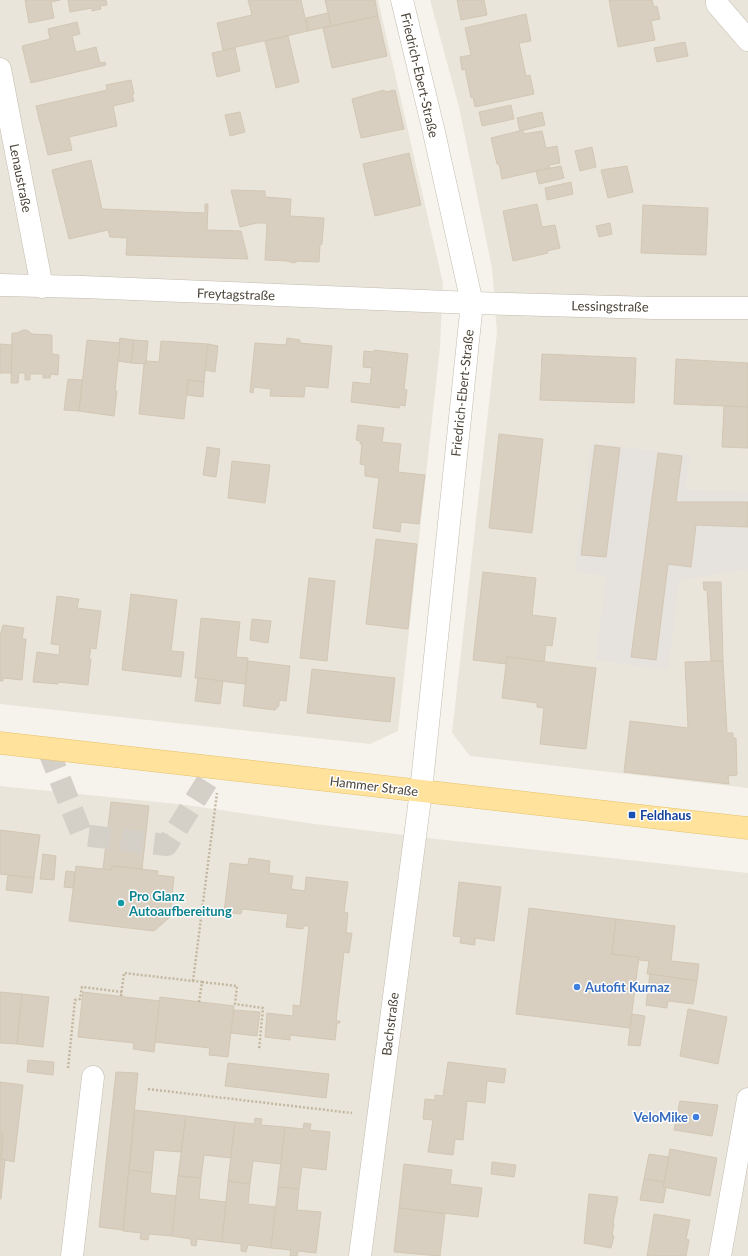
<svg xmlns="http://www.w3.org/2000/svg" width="748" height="1256" font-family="Lato,sans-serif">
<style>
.residential{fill:#eae5da}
.industrial{fill:#e6e2dd}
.building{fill:#d8cfc1;stroke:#d3c7b4}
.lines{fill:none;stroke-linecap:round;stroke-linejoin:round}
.minor-tunnel{stroke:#d4d0c8;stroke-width:22;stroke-dasharray:22 11;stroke-linecap:butt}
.minor-casing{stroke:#c2bbae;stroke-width:23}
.major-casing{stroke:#e6c16a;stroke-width:23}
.path{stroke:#c4b79f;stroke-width:2.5;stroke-dasharray:2 2;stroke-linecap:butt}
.minor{stroke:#fff;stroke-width:22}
.major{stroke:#ffe39c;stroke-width:22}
.transit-dot{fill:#1a4fb4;stroke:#fff;stroke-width:1.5}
.culture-dot{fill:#0f9aa8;stroke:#fff;stroke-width:1.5}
.shop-dot{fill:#3f7fe0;stroke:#fff;stroke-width:1.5}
.labels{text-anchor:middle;stroke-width:3;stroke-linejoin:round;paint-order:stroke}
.street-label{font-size:13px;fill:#4b4439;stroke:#fff}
.transit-label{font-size:13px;font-weight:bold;fill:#164399;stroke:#fff;text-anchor:start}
.culture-label{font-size:13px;font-weight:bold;fill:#0d838f;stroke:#fff;text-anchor:start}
.shop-label{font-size:13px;font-weight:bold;fill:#366cbe;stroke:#fff;text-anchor:start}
</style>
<rect width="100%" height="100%" fill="#f6f3ec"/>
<g class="residential">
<polygon points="0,0 378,0 443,283 440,347 398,731 370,744 0,704"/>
<polygon points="430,0 748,0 748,788 470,756 452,733 497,332 492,268 459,107"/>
<polygon points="0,786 187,805 315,824 436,839 748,873 748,1256 0,1256"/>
</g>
<polygon class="industrial" points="591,443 690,455 685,490 748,491 748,569 679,580 668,670 596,660 606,576 575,572"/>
<g class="building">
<polygon points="25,0 60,0 51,2 54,18 29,23"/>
<polygon points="68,0 106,0 107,5 100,6 101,9 92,11 92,8 70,12"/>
<polygon points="248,0 301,0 308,31 223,50 217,23 252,15"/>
<polygon points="325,0 375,0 378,16 331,26"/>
<polygon points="457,0 484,0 487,15 461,20"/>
<polygon points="609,0 652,0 654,7 657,6 660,19 651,21 655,40 618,47"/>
<polygon points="328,13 331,26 308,31 306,18"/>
<polygon points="526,14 531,41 519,43 526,76 530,75 534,94 475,107 473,97 471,98 465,69 462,70 460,57 471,55 465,28"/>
<polygon points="378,16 387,56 332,68 323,28"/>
<polygon points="77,22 80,34 72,36 76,52 96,47 100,63 105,62 106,65 31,83 22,46 50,39 48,29"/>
<polygon points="288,36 299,82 276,88 265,41"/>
<polygon points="685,42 688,56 657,62 654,48"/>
<polygon points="235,48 240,71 217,77 212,53"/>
<polygon points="131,80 134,94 132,94 134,101 113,106 117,126 69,137 72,150 48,155 36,106 107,90 106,85"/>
<polygon points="384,90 385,92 395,90 404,129 361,138 352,99"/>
<polygon points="511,105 514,119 482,126 479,112"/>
<polygon points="240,112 245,132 230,136 225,115"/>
<polygon points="542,112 545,125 520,131 517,118"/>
<polygon points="523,130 524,134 542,131 546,148 557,146 560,163 549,165 550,168 502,179 499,164 497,164 491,138"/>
<polygon points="592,147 596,167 580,171 575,151"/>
<polygon points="409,153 421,205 375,216 363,164"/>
<polygon points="91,160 102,209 205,213 205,204 208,204 207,230 241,231 248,259 126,255 127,238 110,237 108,230 69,239 52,170"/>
<polygon points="561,166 564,178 539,184 536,171"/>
<polygon points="627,166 633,192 608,198 601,170"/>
<polygon points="571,182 573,194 547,200 545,188"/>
<polygon points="231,190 265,191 265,197 291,199 290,216 324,218 322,244 320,245 319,262 298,261 294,263 287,261 265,260 267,223 257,223 240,227"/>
<polygon points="537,204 542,227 555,225 560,248 547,251 548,253 513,261 503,211"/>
<polygon points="643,205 708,208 706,255 641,253"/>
<polygon points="610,223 612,234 599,237 596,226"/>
<polygon points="23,330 27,330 32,334 52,335 52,354 59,355 58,375 51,374 50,378 43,378 43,374 30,374 30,380 25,380 25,373 19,373 18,383 11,383 12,333 17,333"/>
<polygon points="120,338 134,340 131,363 118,361 120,343 119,343"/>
<polygon points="287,338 300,340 300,343 332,346 328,388 305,386 304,397 270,396 271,389 254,387 253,393 250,392 255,343 286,345"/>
<polygon points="87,340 120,343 115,391 117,391 114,416 79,411"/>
<polygon points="134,340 148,341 146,364 131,363"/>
<polygon points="161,341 208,344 204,382 188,380 184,419 139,414 144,364 146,364 146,361 159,362"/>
<polygon points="0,344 12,345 11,373 0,373"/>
<polygon points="208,344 218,346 215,372 205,370"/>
<polygon points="374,350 408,354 404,389 407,390 405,406 400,405 399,408 351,402 353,382 370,384 372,368 363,367 364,351 374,352"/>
<polygon points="542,354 636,358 634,403 540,400"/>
<polygon points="676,359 748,363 748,407 674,404"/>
<polygon points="68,379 82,380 79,411 64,410"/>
<polygon points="188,380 204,382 203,397 187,395"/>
<polygon points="724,406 748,407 748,448 722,447"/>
<polygon points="358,425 384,428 382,442 401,444 398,472 425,475 419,524 401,522 400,532 373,528 379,478 365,476 365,465 360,464 362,444 360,444 360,441 356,440"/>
<polygon points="499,434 543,439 532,533 489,528"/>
<polygon points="595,445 620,448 606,557 581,555"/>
<polygon points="207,447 220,449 216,477 203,475"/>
<polygon points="658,453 682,456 676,502 748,502 748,527 696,525 691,567 668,564 656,660 631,657"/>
<polygon points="232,461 270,465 265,503 228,498"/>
<polygon points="376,539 417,544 408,629 366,624"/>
<polygon points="483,572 536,578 532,615 556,618 552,646 546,645 544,662 507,657 506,664 473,660"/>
<polygon points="309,578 335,581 327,661 300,658"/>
<polygon points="703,582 721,582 723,661 711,661 707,590 704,590"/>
<polygon points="131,594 177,600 171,651 184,652 181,677 122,670"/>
<polygon points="57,596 79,599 77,608 101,611 96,649 91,648 89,659 91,659 88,685 58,682 58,684 33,682 37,652 59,655 60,645 51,644"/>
<polygon points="201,618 240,622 236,657 248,658 245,684 195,678"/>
<polygon points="252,619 271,621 268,643 250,640"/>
<polygon points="3,625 24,628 22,639 26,639 22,680 3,678 3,681 0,681 0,636"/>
<polygon points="507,657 596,668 586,749 540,744 544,708 537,707 537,703 502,698"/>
<polygon points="248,661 290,666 286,701 279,700 279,706 275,710 243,706"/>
<polygon points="723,661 727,733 733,733 733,738 736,738 737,775 728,776 729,784 624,772 630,721 688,728 685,662"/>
<polygon points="312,669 395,678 390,722 307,713"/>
<polygon points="198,678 223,681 220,704 195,701"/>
<polygon points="111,802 149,806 142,869 112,866 111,870 103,869"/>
<polygon points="0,830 40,835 34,878 0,874"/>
<polygon points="43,854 56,856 54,880 40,879"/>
<polygon points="249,858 270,861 269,873 293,876 291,889 305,891 306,877 348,882 344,912 348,913 346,933 352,933 349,953 344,952 336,1021 340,1021 340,1023 337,1023 335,1040 290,1035 290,1040 265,1037 267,1013 293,1016 293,1005 300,1006 309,926 303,926 303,929 286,927 288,914 242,909 241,914 224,912 230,863 248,865"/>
<polygon points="76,866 111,870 112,866 158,871 157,875 174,877 170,917 154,931 69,921"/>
<polygon points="66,871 75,872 73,888 64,887"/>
<polygon points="8,875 34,878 32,893 6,890"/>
<polygon points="459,882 501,887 494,941 475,938 475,945 460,943 461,937 453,936"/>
<polygon points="529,908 616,919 612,954 639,957 630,1028 516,1014"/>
<polygon points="616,919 675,926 671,961 699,964 697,981 647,974 649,961 639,960 639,957 612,954"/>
<polygon points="650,974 697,981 693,1004 668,1001 667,1008 646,1005"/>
<polygon points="0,992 22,994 17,1044 0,1043"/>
<polygon points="83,992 160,1001 154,1052 133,1049 134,1043 78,1037"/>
<polygon points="22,994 49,997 43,1047 17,1044"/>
<polygon points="160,997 234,1006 228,1057 209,1055 210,1048 155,1042"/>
<polygon points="688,1009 727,1017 718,1064 680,1056"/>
<polygon points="234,1010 260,1012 257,1036 231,1033"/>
<polygon points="632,1014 645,1016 640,1046 628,1045"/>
<polygon points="28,1060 54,1062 53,1075 27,1072"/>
<polygon points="448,1062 506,1069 504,1083 487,1081 485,1103 467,1101 463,1140 455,1139 453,1155 428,1152 433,1120 423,1119 425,1099 435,1100 435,1095 443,1096"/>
<polygon points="228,1063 329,1074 326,1098 225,1086"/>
<polygon points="116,1072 138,1073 123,1230 99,1227"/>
<polygon points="0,1082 23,1085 14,1162 1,1159 3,1134 0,1134"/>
<polygon points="680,1101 718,1105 712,1136 674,1130"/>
<polygon points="135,1110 186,1116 181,1152 154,1150 152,1173 129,1170"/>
<polygon points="186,1116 235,1122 231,1158 204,1155 201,1178 178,1176"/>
<polygon points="255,1118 262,1119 261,1125 285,1127 281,1164 253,1161 250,1184 228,1181 235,1122 254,1124"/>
<polygon points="304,1123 311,1124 310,1130 330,1132 326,1170 302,1167 299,1189 278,1187 285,1127 303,1129"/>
<polygon points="0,1134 3,1134 1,1159 5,1160 1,1199 0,1199"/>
<polygon points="670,1149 717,1158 710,1196 663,1187"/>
<polygon points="649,1154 669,1157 664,1182 644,1179"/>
<polygon points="492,1162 516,1165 514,1177 491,1174"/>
<polygon points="404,1164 452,1170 450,1184 482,1188 478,1217 399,1208"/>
<polygon points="129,1170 152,1173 150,1193 177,1196 172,1236 149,1234 148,1240 140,1239 141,1233 123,1231"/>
<polygon points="178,1176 201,1178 199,1199 226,1202 222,1242 197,1239 196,1246 191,1245 191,1239 172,1236"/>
<polygon points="644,1179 664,1182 663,1187 666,1188 663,1203 640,1200"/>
<polygon points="228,1181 250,1184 248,1204 276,1207 271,1248 248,1245 246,1252 241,1251 241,1244 222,1242"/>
<polygon points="278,1187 299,1189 297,1210 321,1212 316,1253 298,1251 297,1256 290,1256 291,1250 271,1248"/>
<polygon points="589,1194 618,1197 613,1223 614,1224 612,1235 614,1236 611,1248 584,1243"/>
<polygon points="399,1208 445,1214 440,1256 394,1252"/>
<polygon points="654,1214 690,1220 686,1239 689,1240 686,1256 647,1256"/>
</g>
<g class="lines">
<polyline class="minor-tunnel" points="48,749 82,835 167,845 216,767"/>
<defs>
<g id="minor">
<polyline points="717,0 717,4 748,40"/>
<polyline points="0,69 42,287"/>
<polyline points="0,285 83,287 472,303 654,308 748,308"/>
<polyline points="72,1256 93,1077"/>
<polyline points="360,1256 421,791 472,303 433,128 402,0"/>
<polyline points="720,1256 748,1099"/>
</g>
<polyline id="major" points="0,743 748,828"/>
</defs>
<use href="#minor" class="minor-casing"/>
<use href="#major" class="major-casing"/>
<g class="path">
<polyline points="193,981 217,793"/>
<polyline points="202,982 237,986 235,1004 263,1008 259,1050"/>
<polyline points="121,996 124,973 202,982 199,1002"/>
<polyline points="68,1068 75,1000 80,999 82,987 122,992"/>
<polyline points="148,1089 352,1113"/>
</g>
<use href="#minor" class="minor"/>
<use href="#major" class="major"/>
</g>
<rect class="transit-dot" x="628" y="811" width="8" height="8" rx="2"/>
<circle class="culture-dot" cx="121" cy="903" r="4"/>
<g class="shop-dot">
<circle cx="577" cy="987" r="4"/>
<circle cx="696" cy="1117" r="4"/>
</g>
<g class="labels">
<g class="street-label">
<text transform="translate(420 75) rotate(77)" y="5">Friedrich-Ebert-Straße</text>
<text transform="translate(21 178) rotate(79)" y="5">Lenaustraße</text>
<text transform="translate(236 294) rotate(2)" y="5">Freytagstraße</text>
<text transform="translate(610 306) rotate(1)" y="5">Lessingstraße</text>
<text transform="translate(462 393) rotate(-84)" y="5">Friedrich-Ebert-Straße</text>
<text transform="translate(374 786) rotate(7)" y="5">Hammer Straße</text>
<text transform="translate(390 1024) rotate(-83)" y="5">Bachstraße</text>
</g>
<g class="transit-label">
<text x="640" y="820">Feldhaus</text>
</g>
<g class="culture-label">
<text x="129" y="901">Pro Glanz<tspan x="129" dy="15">Autoaufbereitung</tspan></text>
</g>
<g class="shop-label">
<text x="585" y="992">Autofit Kurnaz</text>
<text x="688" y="1122" text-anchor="end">VeloMike</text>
</g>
</g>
</svg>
